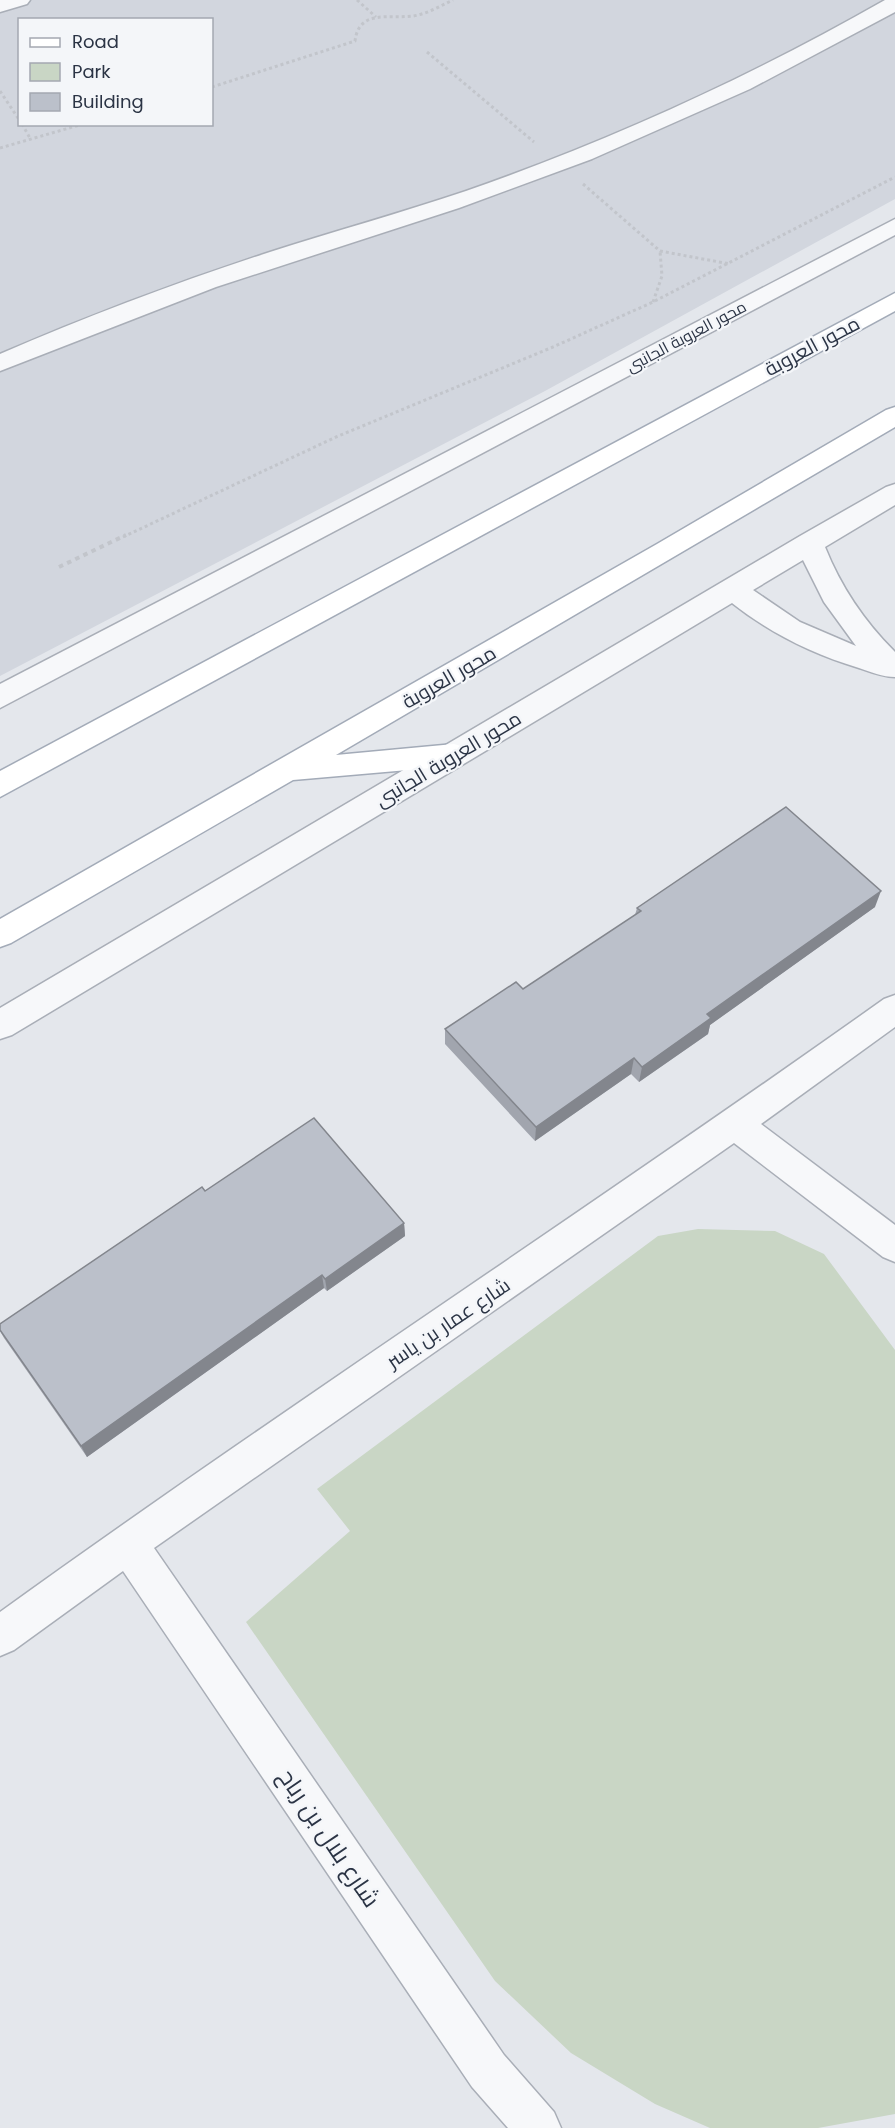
<svg xmlns="http://www.w3.org/2000/svg" width="895" height="2128" font-family="Poppins,Cairo,sans-serif">
<style>
.built{fill:#d2d6de;fill-rule:evenodd}
.green{fill:#c9d6c5}
.lines{fill:none;stroke-linecap:round;stroke-linejoin:round}
.minor-casing{stroke:#a9aeb7;stroke-width:3}
.tertiary-casing{stroke:#a9aeb7;stroke-width:3}
.primary-casing{stroke:#a3abb8;stroke-width:3}
.path-far1{stroke:#c2c5cb;stroke-width:3;stroke-dasharray:3 3;stroke-linecap:butt}
.path{stroke:#c2c5cb;stroke-width:4;stroke-dasharray:4.5 4.5;stroke-linecap:butt}
.minor{fill:#f7f8fa;fill-rule:evenodd}
.tertiary{fill:#f7f8fa;fill-rule:evenodd}
.primary{fill:#fff;fill-rule:evenodd}
.wall{fill:#a1a5ae}
.shaded-wall{fill:#83868d}
.building{fill:#bbc0ca;stroke:#83868d;stroke-width:1.5}
.labels{text-anchor:middle;stroke-width:4.5;stroke-linejoin:round;paint-order:stroke}
.far-street-label{font-size:16px;fill:#2b3445;stroke:#f4f6f9}
.street-label{font-size:20px;fill:#2b3445;stroke:#f4f6f9}
.near-street-label{font-size:24px;fill:#2b3445;stroke:#f4f6f9}
</style>
<rect width="100%" height="100%" fill="#e4e7ec"/>
<path class="built" d="M0,0h895v199l-350,192 -545,285zM20,20h192v104h-192z"/>
<polygon class="green" points="698,1229 775,1231 824,1254 895,1350 895,2114 818,2128 710,2128 655,2104 571,2053 495,1981 246,1622 350,1531 317,1489 658,1236"/>
<g class="lines">
<defs>
<g id="minor">
<polygon points="0,0 30,0 27,4 0,12"/>
<path d="M885,0h10v12l-145,77 -158,70 -133,49 -243,79 -216,84v-17c88,-38 178,-72 270,-102 65,-21 131,-39 196,-61 146,-51 286,-115 419,-191z"/>
<path d="M895,484v21l-70,42c16,40 39,74 70,105v25c-12,0 -25,-5 -36,-9 -47,-14 -89,-35 -127,-65l-720,432 -12,4v-31l800,-472 86,-49zM803,560l21,42 32,44 -56,-24 -47,-32z"/>
<path d="M895,995v32l-134,97 134,101v37l-12,-5 -149,-114 -580,405 350,507 50,57 7,16h-53l-36,-41 -349,-516 -109,79 -14,6v-44c290,-209 592,-405 884,-613z"/>
</g>
<polygon id="tertiary" points="895,219 895,235 0,708 0,684"/>
<g id="primary">
<polygon points="895,293 895,311 0,797 0,771"/>
<polygon points="895,407 895,427 336,755 454,744 464,747 469,755 464,763 454,766 293,780 11,943 0,947 0,919 657,544 886,410"/>
</g>
</defs>
<use href="#minor" class="minor-casing"/>
<use href="#tertiary" class="tertiary-casing"/>
<use href="#primary" class="primary-casing"/>
<g class="path-far1">
<polyline points="357,0 376,17"/>
<polyline points="427,52 534,142"/>
<path d="M212,87l143,-46c4,-32 34,-22 58,-25 14,-2 27,-10 40,-16"/>
<polyline points="0,91 20,121"/>
<polyline points="22,124 31,140"/>
<polyline points="0,148 83,124"/>
<polyline points="583,184 660,251 730,264"/>
<polyline points="653,302 662,276 660,251"/>
<polyline points="123,537 336,437 553,347 653,302 895,177"/>
</g>
<polyline class="path" points="59,567 126,535"/>
<use href="#minor" class="minor"/>
<use href="#tertiary" class="tertiary"/>
<use href="#primary" class="primary"/>
</g>
<g class="wall">
<polygon points="875,907 710,1025 708,1034 639,1082 631,1074 535,1141 445,1044 445,1029 523,989 635,915 637,908"/>
<polygon points="205,1191 404,1223 405,1236 327,1291 324,1288 87,1457 4,1338 0,1331 0,1324"/>
</g>
<g class="shaded-wall">
<polygon points="881,891 875,907 710,1025 708,1034 639,1082 642,1067 707,1014"/>
<polygon points="634,1058 631,1074 535,1141 536,1127"/>
<polygon points="404,1223 405,1236 327,1291 325,1279"/>
<polygon points="322,1275 324,1288 87,1457 81,1446"/>
</g>
<g class="building">
<polygon points="786,807 881,891 707,1014 711,1018 642,1067 634,1058 536,1127 445,1029 516,982 523,989 641,911 637,908"/>
<polygon points="314,1118 404,1223 325,1279 322,1275 81,1446 0,1330 0,1324 202,1187 205,1191"/>
</g>
<g class="labels">
<g class="far-street-label">
<text transform="translate(686 336) rotate(-28)" y="6">محور العروبة الجانبى</text>
</g>
<g class="street-label">
<text transform="translate(812 346) rotate(-28)" y="7">محور العروبة</text>
<text transform="translate(449 677) rotate(-30)" y="7">محور العروبة</text>
<text transform="translate(448 759) rotate(-31)" y="7">محور العروبة الجانبى</text>
<text transform="translate(448 1323) rotate(-34)" y="7">شارع عمار بن ياسر</text>
</g>
<g class="near-street-label">
<text transform="translate(329 1838) rotate(56)" y="8">شارع بلال بن رباح</text>
</g>
</g>
<rect x="18" y="18" width="195" height="108" fill="#f4f6f9" stroke="#a4a8b1" stroke-width="1.5"/>
<rect x="30" y="38" width="30" height="9" fill="#ffffff" stroke="#a4a8b1" stroke-width="1.5"/>
<text x="72" y="48" font-size="18" fill="#2b3445">Road</text>
<rect x="30" y="63" width="30" height="18" fill="#c9d6c5" stroke="#a4a8b1" stroke-width="1.5"/>
<text x="72" y="78" font-size="18" fill="#2b3445">Park</text>
<rect x="30" y="93" width="30" height="18" fill="#bbc0ca" stroke="#a4a8b1" stroke-width="1.5"/>
<text x="72" y="108" font-size="18" fill="#2b3445">Building</text>
</svg>
